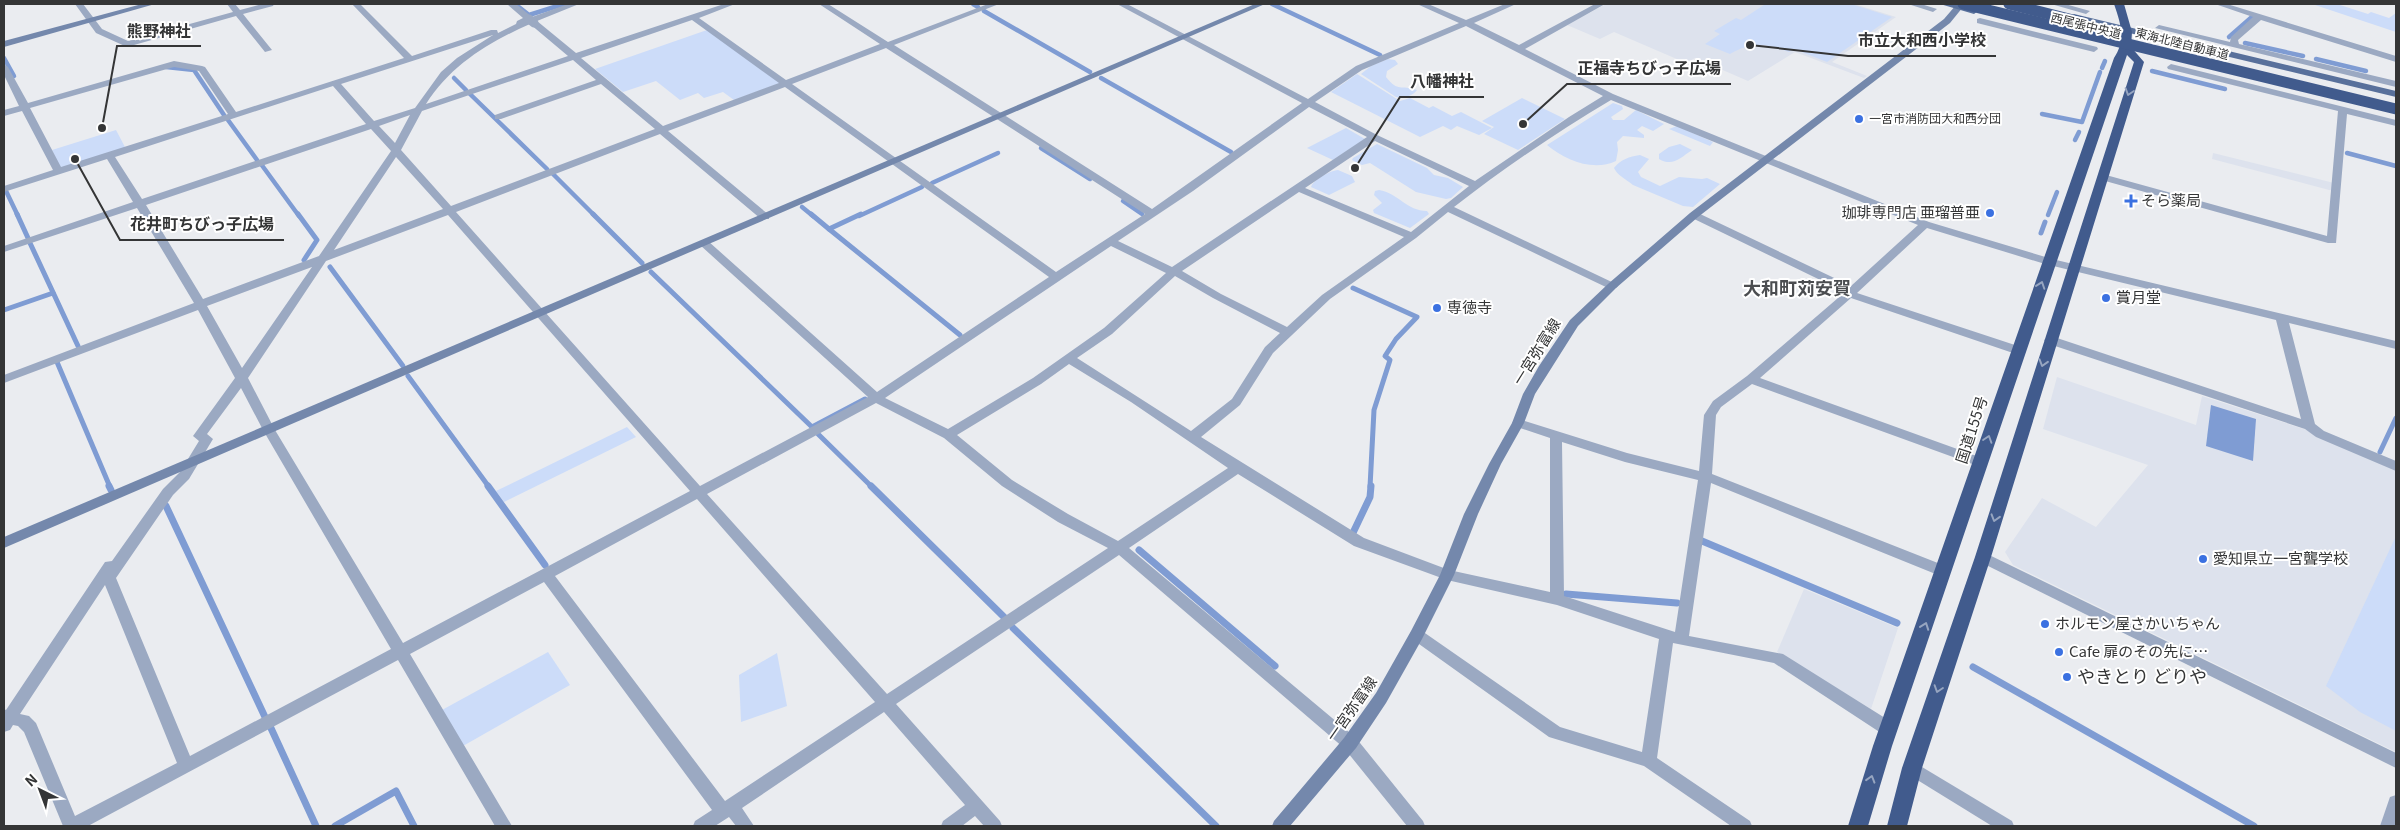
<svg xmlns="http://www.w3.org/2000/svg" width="2400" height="830" font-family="Georgia,'Noto Sans JP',serif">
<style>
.built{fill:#dde2ed}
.green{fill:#ccdcf9}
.water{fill:#7f9cd3}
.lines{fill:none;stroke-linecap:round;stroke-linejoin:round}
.stream-far2{stroke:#7f9cd3;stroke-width:4.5}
.stream-far1{stroke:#7f9cd3;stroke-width:5}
.stream{stroke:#7f9cd3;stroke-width:7}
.street{fill:#9ba9c2;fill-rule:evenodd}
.secondary{fill:#7488ac;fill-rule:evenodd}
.primary{fill:#58709b;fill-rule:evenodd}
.highway{fill:#415b8d;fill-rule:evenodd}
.street-bridge{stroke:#9ba9c2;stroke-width:9}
.highway-bridge{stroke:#415b8d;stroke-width:11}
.oneway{stroke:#96a5c0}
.poi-dot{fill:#3b71e1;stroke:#fff;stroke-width:2}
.labels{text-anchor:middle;stroke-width:4;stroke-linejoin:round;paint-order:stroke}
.far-street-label{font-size:12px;fill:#343536;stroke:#fff}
.far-poi-label{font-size:12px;fill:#343536;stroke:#fff;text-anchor:start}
.poi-label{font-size:15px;fill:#343536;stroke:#fff;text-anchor:start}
.street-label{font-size:15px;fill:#343536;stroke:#fff}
.quarter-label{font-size:18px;font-weight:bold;fill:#4b4d50;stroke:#fff}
.near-poi-label{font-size:18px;fill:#343536;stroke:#fff;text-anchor:start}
.leader{fill:none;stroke:#343536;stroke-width:2}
.callout-dot{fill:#343536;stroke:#fff;stroke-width:2}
.callout-label{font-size:16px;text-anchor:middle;font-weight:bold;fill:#343536;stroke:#fff;stroke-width:4;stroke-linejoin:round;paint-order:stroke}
</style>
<rect width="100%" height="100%" fill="#eaecf0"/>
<g class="built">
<polygon points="1606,4 1854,4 1896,17 1832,62 1867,76 1864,78 1795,52 1748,81 1695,58 1686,63 1614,32 1600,39 1567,25"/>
<polygon points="2213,153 2334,183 2333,191 2212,159"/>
<polygon points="2057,377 2196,425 2202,396 2307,430 2396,468 2396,752 2013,565 2005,552 2042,498 2096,527 2148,465 2043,429"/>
<polygon points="1804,589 1898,628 1871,709 1777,652"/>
</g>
<g class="green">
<path d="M1762,4h89l41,13 -65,45 -33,-13 -5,3c-23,-9 -38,-10 -59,2l-25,-10 15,-10 -6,-3 22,-13 5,2 23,-15z"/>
<polygon points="2312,4 2337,4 2368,14 2371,12 2389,18 2396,13 2396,32"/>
<polygon points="707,30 780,83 734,100 723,92 704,98 698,93 680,100 656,81 623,92 595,69"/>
<path d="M1388,59l7,1 3,4 -11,7 -1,6c13,16 14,7 31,13 -4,6 -13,8 -21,7l-35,-23 10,-8z"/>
<polygon points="1357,74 1400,101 1410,98 1429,108 1433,106 1452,116 1461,112 1492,128 1479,135 1457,126 1451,130 1443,126 1420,137 1331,92"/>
<polygon points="1522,98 1565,119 1518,150 1484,134 1494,127 1482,121"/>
<path d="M1613,103l9,3 1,3 -12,8 2,3h11l12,-10 28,14 -11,7 -11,-5 -5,4 7,5v3l-21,-2 -6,6 1,8 -2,11c-23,11 -51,-1 -69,-16z"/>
<polygon points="1677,126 1713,142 1710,146 1669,129"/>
<polygon points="1346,128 1365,139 1333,160 1307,148"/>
<polygon points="116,130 126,149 61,169 52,150"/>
<polygon points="1377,144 1427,168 1434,175 1448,178 1463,187 1451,198 1446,199 1416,192 1370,163 1362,165 1352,160 1353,158"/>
<path d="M1680,144l12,6c-12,8 -19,17 -33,9v-5l10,-7z"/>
<path d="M1640,155l9,4 -11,13 3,5 19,9 19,-9 23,2 5,-1 13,6 -27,23 -10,-1 -50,-21c-6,-5 -16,-10 -19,-17 7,-9 15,-11 26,-13z"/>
<path d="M1338,170l14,6 3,6 -26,13 -18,-8c2,-7 18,-16 27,-17z"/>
<path d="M1379,190c19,3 28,21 48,21l2,3 -19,14 -36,-15 -1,-3 9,-7 -8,-8 1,-4z"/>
<polygon points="627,427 636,437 504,502 496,491"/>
<polygon points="2396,536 2396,731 2360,712 2326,686"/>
<polygon points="548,652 570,685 463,746 442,710"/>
<polygon points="777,653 787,706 741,722 739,675"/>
</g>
<polygon class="water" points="2211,405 2256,419 2253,461 2206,446"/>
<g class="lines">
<g class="stream-far2">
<polyline points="515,4 529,15 564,4"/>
<polyline points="973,4 978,7"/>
<polyline points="1272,4 1380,55"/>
<polyline points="984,11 1090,72"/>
<polyline points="2229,37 2253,16"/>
<polyline points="2245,43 2303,56"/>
<polyline points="4,58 14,76"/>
<polyline points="2316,59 2366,71"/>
<polyline points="166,67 194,70 224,115"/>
<polyline points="2102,68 2105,61"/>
<polyline points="2152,71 2225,89"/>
<polyline points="454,78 466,90"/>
<polyline points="1101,78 1231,152"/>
<polyline points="470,94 547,169"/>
<polyline points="2042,114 2082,122 2100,72"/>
<polyline points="228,120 257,160"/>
<polyline points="2075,140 2079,132"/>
<polyline points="1041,148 1090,179"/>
<polyline points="2347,153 2396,166"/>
<polyline points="261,164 299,216"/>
<polyline points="553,174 595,216"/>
<polyline points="932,183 998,153"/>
<polyline points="4,191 6,191 18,216"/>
<polyline points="1123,201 1142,214"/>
<polyline points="802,207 813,216"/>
<polyline points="2048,215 2057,192"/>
<polyline points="859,216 922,187"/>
</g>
<g class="stream-far1">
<polyline points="17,214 28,238"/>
<polyline points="298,214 317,240 304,260"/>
<polyline points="593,214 642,263"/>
<polyline points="811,214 829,229"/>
<polyline points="861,214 829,229 960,335"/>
<polyline points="2041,233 2045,222"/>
<polyline points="30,243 78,346"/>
<polyline points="330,267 403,366"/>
<polyline points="651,272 812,427 865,399"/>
<polyline points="1353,288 1417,317 1396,339 1385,356 1390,360 1374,410 1370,487"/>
<polyline points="4,310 53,293"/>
<polyline points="57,362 110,487"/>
<polyline points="408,376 489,487"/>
<polyline points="818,434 872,487"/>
<polyline points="2380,452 2396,418"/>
</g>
<g class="stream">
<polyline points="109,486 111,490"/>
<polyline points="488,486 545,565"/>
<polyline points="871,486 1004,617"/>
<polyline points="166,506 265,717"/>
<polyline points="1351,537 1370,497 1371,486"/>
<polyline points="1702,541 1897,623"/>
<polyline points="1139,550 1275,666"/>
<polyline points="1566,594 1677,603"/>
<polyline points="1013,628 1216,826"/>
<polyline points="1973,667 2254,826"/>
<polyline points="270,726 316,826"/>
<polyline points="335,826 396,791 414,826"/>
</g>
<g class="street">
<polygon points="75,4 83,4 102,29 128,41 233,12 227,4 235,4 240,10 262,4 274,4 273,6 243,14 272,50 265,52 236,16 127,47 96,33"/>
<path d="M352,4h8l52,52 79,-26h6l1,3 18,-9 1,-3 6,-3 -16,-14h9l16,13 36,-13h11l-42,17 39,32 148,-49h11l-36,14 87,62 94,-36 -61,-40h9l60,38 100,-38h11l-105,41 258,164 150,-106 -185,-99h10l181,95 48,-33 103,-43 -42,-19h11l38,16 39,-16h11l-42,19 45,22 76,-41h10l-80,45 88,45 316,128 123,37 344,82v8l-107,-26 26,101 9,7 72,30v10l-80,-34 -11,-8 -259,-86 -2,-3 6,-4 4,1 247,82 -25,-99 -231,-56 -118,-36 -70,65 164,54 2,3 -2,3h-8l-162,-55 -91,80 225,81 1,3 -1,3h-10l-223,-81 -31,23 -5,8 -4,59 236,93 2,4 -2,4 -5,1 -5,-1 -227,-92 -22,153 94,18 110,69 2,5 -2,5 -6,2 -6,-2 -107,-70 -101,-20 -16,115 93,63 2,5h-21l-87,-60 -95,-29 -137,-98 -2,-4 2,-4 5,-2 5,2 138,96 82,25 17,-113 -102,-34 -110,-25 -93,-34 -116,-72 -109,74 227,190 67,83 2,5h-18l-63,-78 -225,-193 -223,149 104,117 2,5h-18l-9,-10 -13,10h-21l2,-5 22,-16 -81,-93 -142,96 12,18h-18l-7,-9 -14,9h-22l2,-5 17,-11 -168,-228 -134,72 102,172h-17l-97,-166 -310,166h-25l-39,-94 -6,-6 -5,-1 -3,5 -6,2v-23l2,1 99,-148 7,-1 51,-72 17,-17 19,-31 -6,-5 42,-58 -37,-68 -194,73v-8l190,-72 -57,-95 -133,44v-6l129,-44 -26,-43 -103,33v-6l49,-16 -31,-59 -18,5v-6l15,-4 -15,-31v-11l4,3 20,36 146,-42 28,5 3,1 31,45 168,-54zM692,20l87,63 -116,43 -82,-68zM530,24l38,32 -142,48c25,-39 63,-62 104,-80zM1466,26l137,70 -34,21 -94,64 -98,-46 -62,-33 47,-32zM493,35l-36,23 -16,14 -26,36 -41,13 -33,-37zM886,48l259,166 -89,58 -264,-188zM573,60l23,20 -101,35v4h6l100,-35 54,45 -204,77 -50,-56 21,-39zM174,67l25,4 29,43 -167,53 -31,-59zM333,86l33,38 -224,75 -27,-42zM785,87l264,190 -172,115 -169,-151h-8l-1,2 1,2 168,152 -168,89 -244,-274 204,-78 101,85h8v-4l-101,-84zM1611,100l307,125 -67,61 -153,-73h-8v4l155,75 -98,84 -34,25 -9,14 -5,56 -72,-18 -109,-34 -4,1 -2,3 2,3 36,12v154l-101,-22 -85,-32 -163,-101 39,-32 33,-52 57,-54 86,-61 32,-26 160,76h8l2,-2 -2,-2 -162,-77c50,-39 103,-75 157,-107zM1309,107l58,30 -195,130 -54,-26 75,-50zM410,115l-15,28 -16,-17zM371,129l20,22 -72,105 -116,43 -57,-94zM1375,141l94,45 -58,46 -106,-44zM396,157l47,52 -109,41zM1299,192l105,45 -82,58 -35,32 -66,-33 -39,-23zM448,215l242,276 -287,152 -128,-213 -27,-52 78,-117zM1111,246l55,27 -62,55 -71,50 -85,51 -63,-31zM312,267l-70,101 -35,-62zM1175,276l38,22 67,35 -15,14 -33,52 -41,32 -114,-73 35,-24zM1069,364l62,38 97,66 -110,73 -50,-27 -56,-34 -55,-45 84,-51zM241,388l22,42 128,219 -201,107 -74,-178 57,-83 16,-16 24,-40 -6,-5zM876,403l68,35 58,48 56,36 50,26 -221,146 -180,-200zM1562,442l63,20 73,18 -23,152 -111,-36zM697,499l178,203 -150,99 -170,-225zM105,585l72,178 -102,53 -39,-93 -7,-7 -9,-2z"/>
<polygon points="1908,4 1921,4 1937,9 1933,12"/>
<polygon points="2051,4 2065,4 2090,11 2086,14"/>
<polygon points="2215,4 2227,4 2396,56 2396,62 2261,20 2238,40 2239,44 2396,81 2396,87 2155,28 2159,25 2230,42 2231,37 2253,17"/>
<polygon points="1980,18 2097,47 2098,49 2094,52 1977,23 1977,19"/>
<polygon points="2171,64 2396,120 2396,126 2347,114 2336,243 2328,243 2098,179 2098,175 2106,175 2327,236 2338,111 2168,69 2167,67"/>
<polygon points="1983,552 2396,753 2396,768 1978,561 1976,557 1978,553"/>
<polygon points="1912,761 2012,821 2014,826 1992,826 1906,773 1904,768 1906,763"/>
<polygon points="2396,795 2396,826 2380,826 2390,797"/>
</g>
<g class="secondary">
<polygon points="142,4 155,4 4,47 4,41"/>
<polygon points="1255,4 1265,4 4,548 4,537"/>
<polygon points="1956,5 1963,7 1950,23 1698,217 1616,288 1578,326 1535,394 1524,423 1501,464 1478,514 1454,575 1422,639 1386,703 1356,748 1290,826 1272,826 1274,821 1344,738 1376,693 1411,631 1440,575 1464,514 1489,464 1512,423 1523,394 1539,366 1570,320 1608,284 1690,213 1944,19"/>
</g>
<g class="primary">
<polygon points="1940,4 1954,4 1978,11 1974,14"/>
<polygon points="2074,14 2396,91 2396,97 2071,19 2070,17"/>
</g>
<path class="highway" d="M2114,4h10l8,28 -1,15 13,15 -153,495 -69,211 -15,58h-20l15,-58 73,-211 159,-495 -7,-7 -235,691 -24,80h-20l25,-80 241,-688c12,-18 7,-34 0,-54z"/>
<polyline class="street-bridge" points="529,19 534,23"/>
<g class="highway-bridge">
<polyline points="1963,4 2396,109"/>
<polyline points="2009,4 2085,23"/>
</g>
</g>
<defs><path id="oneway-chevron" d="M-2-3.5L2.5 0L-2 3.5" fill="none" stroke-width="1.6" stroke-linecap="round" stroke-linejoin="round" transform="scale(1.25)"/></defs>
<g class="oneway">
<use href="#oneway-chevron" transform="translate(2129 92) rotate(108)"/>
<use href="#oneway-chevron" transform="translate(2041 285) rotate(-71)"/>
<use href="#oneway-chevron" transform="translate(2043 363) rotate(107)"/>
<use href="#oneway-chevron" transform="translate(1988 439) rotate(-72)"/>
<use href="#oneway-chevron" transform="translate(1995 518) rotate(107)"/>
<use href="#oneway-chevron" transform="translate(1925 626) rotate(-70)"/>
<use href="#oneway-chevron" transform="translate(1938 689) rotate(108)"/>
<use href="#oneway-chevron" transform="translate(1871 779) rotate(-73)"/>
</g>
<g class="poi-dot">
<circle cx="1859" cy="119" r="5"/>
<path d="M2128.5 193.5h5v5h5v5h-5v5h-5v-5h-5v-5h5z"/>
<circle cx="1990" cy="213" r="5"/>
<circle cx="2106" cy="298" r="5"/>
<circle cx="1437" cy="308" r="5"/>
<circle cx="2203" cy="559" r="5"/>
<circle cx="2045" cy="624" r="5"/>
<circle cx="2059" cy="652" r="5"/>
<circle cx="2067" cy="677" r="5"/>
</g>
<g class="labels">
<g class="far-street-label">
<text transform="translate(2086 26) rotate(14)" y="4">西尾張中央道</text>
<text transform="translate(2182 44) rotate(14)" y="4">東海北陸自動車道</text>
</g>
<g class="far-poi-label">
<text x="1869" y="123">一宮市消防団大和西分団</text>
</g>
<g class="poi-label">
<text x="2141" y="206">そら薬局</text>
<text x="1980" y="218" text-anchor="end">珈琲専門店 亜瑠普亜</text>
<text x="2116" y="303">賞月堂</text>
<text x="1447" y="313">専徳寺</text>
<text x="2213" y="564">愛知県立一宮聾学校</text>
<text x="2055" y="629">ホルモン屋さかいちゃん</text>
<text x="2069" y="657">Cafe 扉のその先に…</text>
</g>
<g class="street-label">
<text transform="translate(1537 352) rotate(-58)" y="5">一宮弥富線</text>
<text transform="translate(1972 430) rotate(-72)" y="5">国道155号</text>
<text transform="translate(1352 709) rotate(-55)" y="5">一宮弥富線</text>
</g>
<g class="quarter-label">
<text x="1797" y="295">大和町苅安賀</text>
</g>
<g class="near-poi-label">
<text x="2077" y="683">やきとり どりや</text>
</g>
</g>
<path class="leader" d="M102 128L117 46H201M1750 45L1848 56H1996M1523 124L1567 84H1731M1355 168L1400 97H1484M75 159L120 240H284"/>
<g class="callout-dot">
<circle cx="102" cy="128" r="5"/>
<circle cx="1750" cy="45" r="5"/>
<circle cx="1523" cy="124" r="5"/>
<circle cx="1355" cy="168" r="5"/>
<circle cx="75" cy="159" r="5"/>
</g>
<g class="callout-label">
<text x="159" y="37">熊野神社</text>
<text x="1922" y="46">市立大和西小学校</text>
<text x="1649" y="74">正福寺ちびっ子広場</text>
<text x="1442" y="87">八幡神社</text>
<text x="202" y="230">花井町ちびっ子広場</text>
</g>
<rect width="2400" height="830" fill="none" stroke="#343536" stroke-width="10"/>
<g transform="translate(40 790) rotate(318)" stroke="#ffffff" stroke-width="4" paint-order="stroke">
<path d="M0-4L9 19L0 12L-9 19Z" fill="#343536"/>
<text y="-8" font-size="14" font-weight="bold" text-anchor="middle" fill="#343536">N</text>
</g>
</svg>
